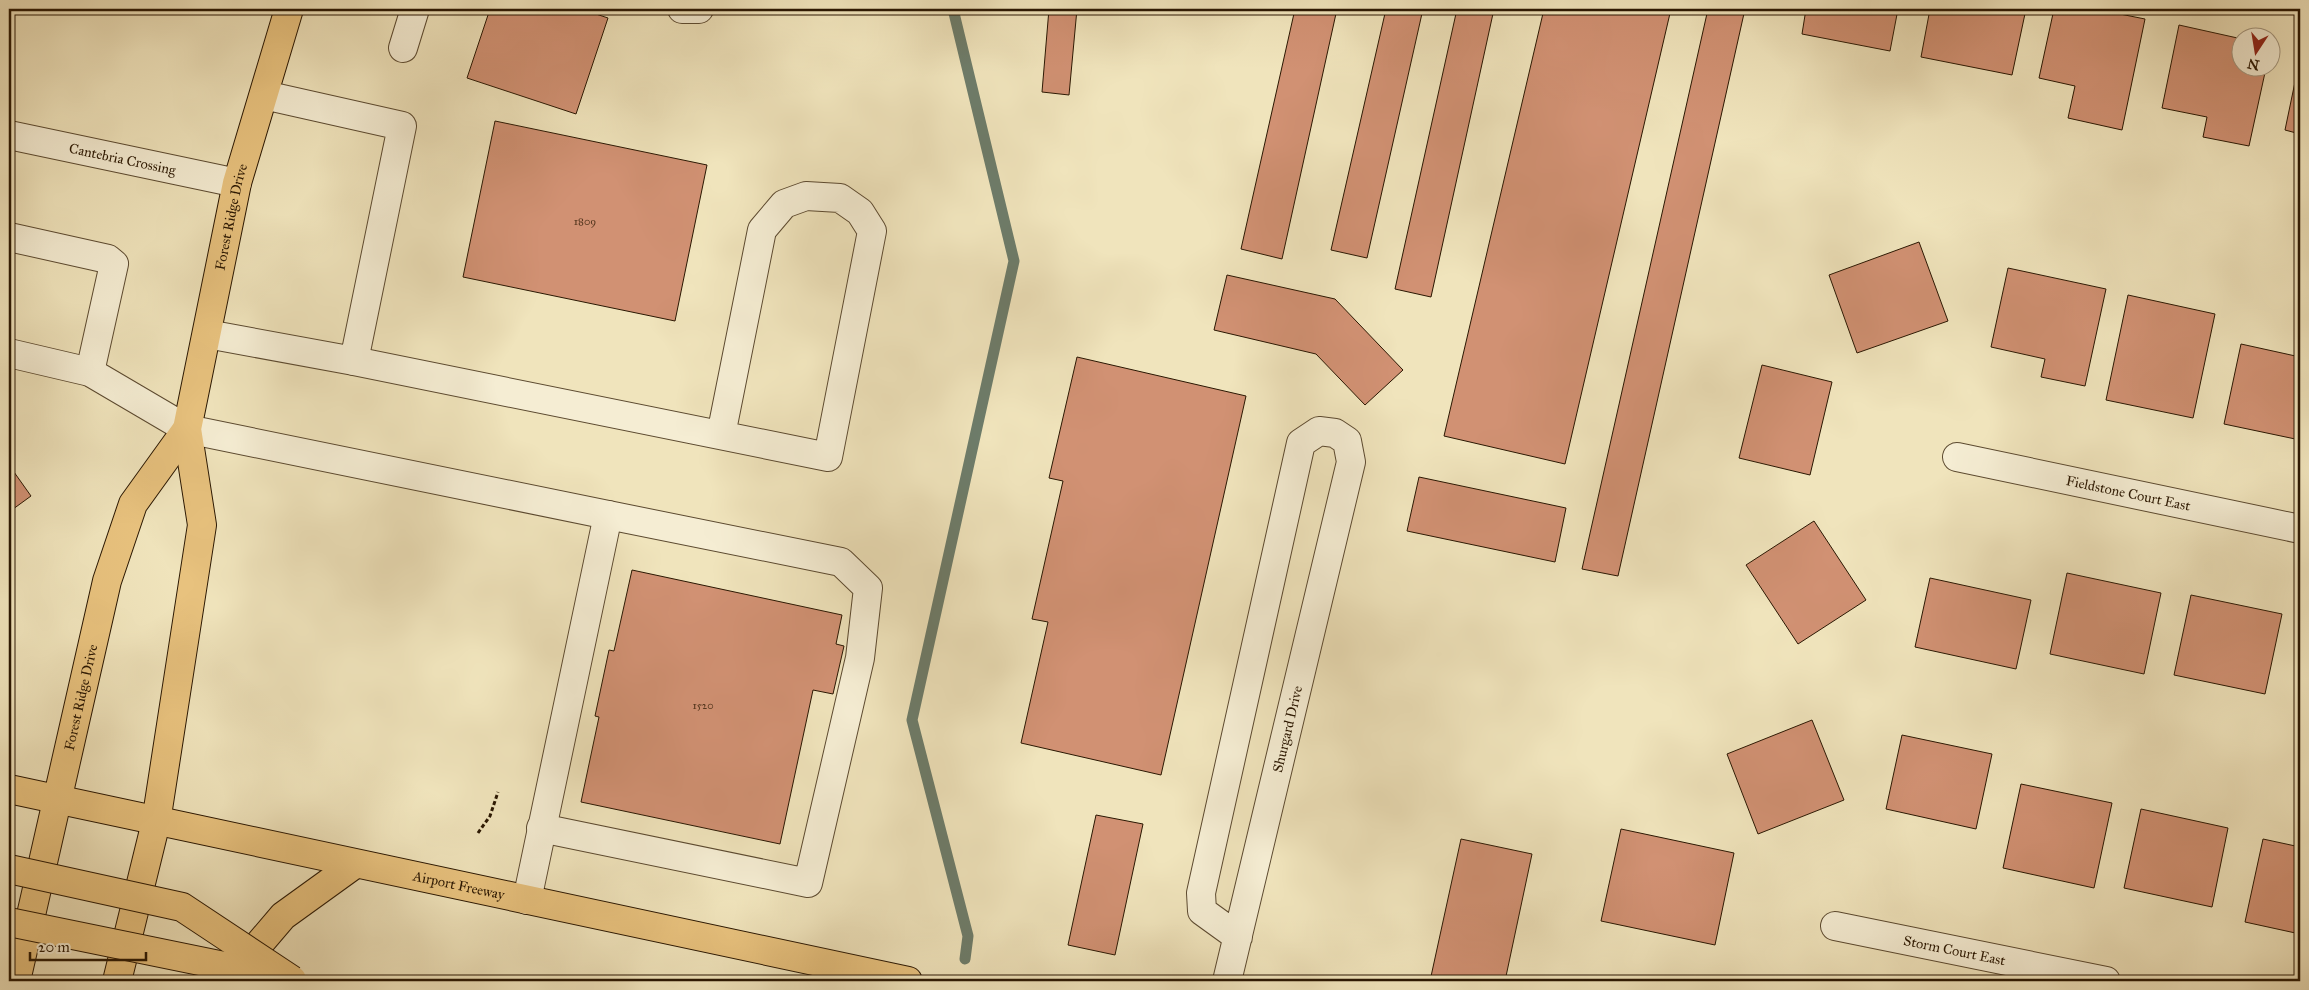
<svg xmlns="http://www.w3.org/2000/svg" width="2309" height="990" font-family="'IM FELL Great Primer',serif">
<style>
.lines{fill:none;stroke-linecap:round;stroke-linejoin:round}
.stream{stroke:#6d7c6a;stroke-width:11}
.building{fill:#d19173;stroke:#2a1702}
.minor-casing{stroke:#5c4a30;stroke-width:30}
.major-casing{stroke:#2a1702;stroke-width:30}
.path{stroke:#2a1702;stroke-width:3;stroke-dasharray:4 2.5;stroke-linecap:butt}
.minor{stroke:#f5edd3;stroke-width:28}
.major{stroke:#e8c27e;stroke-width:28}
.highway-bridge-casing{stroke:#2a1702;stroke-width:30;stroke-linecap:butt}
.highway-bridge{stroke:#e8c27e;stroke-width:28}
.labels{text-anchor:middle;stroke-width:4.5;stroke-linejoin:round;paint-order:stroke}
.number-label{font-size:11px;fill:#54361e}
.street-label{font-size:14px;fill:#2a1702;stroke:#f5edd3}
</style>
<rect width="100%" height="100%" fill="#f0e4bc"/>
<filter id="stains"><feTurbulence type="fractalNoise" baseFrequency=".004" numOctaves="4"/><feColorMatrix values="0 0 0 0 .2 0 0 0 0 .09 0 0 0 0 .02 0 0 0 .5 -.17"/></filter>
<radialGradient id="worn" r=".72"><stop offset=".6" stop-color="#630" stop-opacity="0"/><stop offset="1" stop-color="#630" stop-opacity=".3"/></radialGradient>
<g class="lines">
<polyline class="stream" points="953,9 1014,261 912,720 968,936 965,959"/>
</g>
<g class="building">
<polygon points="490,9 581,9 608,18 576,114 467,78"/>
<polygon points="1049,9 1077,9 1069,95 1042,92"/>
<polygon points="1295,9 1337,9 1282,259 1241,249"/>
<polygon points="1386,9 1423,9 1367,258 1331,250"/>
<polygon points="1457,9 1494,9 1431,297 1395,289"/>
<polygon points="1544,9 1671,9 1565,464 1444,436"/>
<polygon points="1708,9 1745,9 1618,576 1582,569"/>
<polygon points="1806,9 1898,9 1890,51 1802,34"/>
<polygon points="1930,9 2026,9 2012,75 1921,57"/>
<polygon points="2054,9 2095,9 2145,19 2122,130 2068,118 2075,86 2039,78"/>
<polygon points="2179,25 2242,39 2242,68 2266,68 2249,146 2203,137 2207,117 2162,108"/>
<polygon points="2300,58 2300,134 2285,130"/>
<polygon points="495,121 707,165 675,321 463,277"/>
<polygon points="1919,242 1948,321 1857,353 1829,275"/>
<polygon points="2008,268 2106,289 2085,386 2041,377 2045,359 1991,347"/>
<polygon points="1227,275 1335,299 1403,370 1365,405 1316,354 1214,330"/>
<polygon points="2128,295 2215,314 2193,418 2106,400"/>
<polygon points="2241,344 2300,357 2300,440 2224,424"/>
<polygon points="1077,357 1246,396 1161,775 1021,743 1048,622 1032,619 1063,481 1049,478"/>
<polygon points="1762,365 1832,382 1810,475 1739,458"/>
<polygon points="9,465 31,496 9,512"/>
<polygon points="1419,477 1566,508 1555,562 1407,531"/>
<polygon points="1814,521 1866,600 1798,644 1746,565"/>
<polygon points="632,570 842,615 836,644 844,646 833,694 813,690 780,844 581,802 599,717 595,716 609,650 614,651"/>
<polygon points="2067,573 2161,593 2144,674 2050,654"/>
<polygon points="1930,578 2031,600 2016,669 1915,647"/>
<polygon points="2191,595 2282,614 2265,694 2174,675"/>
<polygon points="2300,680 2300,699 2296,699"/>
<polygon points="1812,720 1844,800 1758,834 1727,754"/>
<polygon points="1902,735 1992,754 1976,829 1886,809"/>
<polygon points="2021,784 2112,803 2094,888 2003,868"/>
<polygon points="2141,809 2228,828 2212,907 2124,888"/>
<polygon points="1096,815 1143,824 1115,955 1068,945"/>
<polygon points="1621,829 1734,853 1715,945 1601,921"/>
<polygon points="1461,839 1532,854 1505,981 1430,981"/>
<polygon points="2263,839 2300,847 2300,934 2245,922"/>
</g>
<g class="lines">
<defs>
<g id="minor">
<polyline points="682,9 699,9"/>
<polyline points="403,48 415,9"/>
<path id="s1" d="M9,135l228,48"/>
<polyline points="9,237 108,259 114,264 90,372"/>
<polyline points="207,334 354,361 402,126 264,95"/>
<polyline points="9,353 90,372 187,429 608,515 527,900"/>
<polyline points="354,361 828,457 872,231 860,212 840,198 806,196 784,204 762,230 721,435"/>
<path id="s2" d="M1957,457l343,72"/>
<polyline points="541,828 808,883 860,658 868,588 841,562 608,515"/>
<path id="s3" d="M1835,926l271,55"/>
<path id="s4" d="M1227,981l124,-519 -4,-21 -12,-8 -16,-2 -18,12 -100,450 1,18 36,26"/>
</g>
<g id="major">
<path id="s5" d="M9,789l899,192"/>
<polyline points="242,975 254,950 283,916 355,864"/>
<path id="s6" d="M16,981l91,-400 26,-77 54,-75"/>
<path id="s7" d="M117,981l39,-159 46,-297 -15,-96 50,-246 52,-174"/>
</g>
</defs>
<use href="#minor" class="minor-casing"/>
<use href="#major" class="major-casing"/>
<polyline class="path" points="478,833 490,816 498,792"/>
<use href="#minor" class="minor"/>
<use href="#major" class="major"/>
<defs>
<g id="highway-bridge">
<polyline points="9,869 182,907 292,980"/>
<polyline points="9,922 278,977"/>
</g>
</defs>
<use href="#highway-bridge" class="highway-bridge-casing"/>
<use href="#highway-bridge" class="highway-bridge"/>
</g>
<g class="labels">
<g class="number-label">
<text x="585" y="225">1809</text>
<text x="703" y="709">1520</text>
</g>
<g class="street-label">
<text dy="5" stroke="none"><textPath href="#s1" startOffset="116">Cantebria Crossing</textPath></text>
<text dy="5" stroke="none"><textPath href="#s7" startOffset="778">Forest Ridge Drive</textPath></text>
<text dy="5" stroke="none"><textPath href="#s2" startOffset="175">Fieldstone Court East</textPath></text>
<text dy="5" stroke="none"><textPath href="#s6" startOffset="291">Forest Ridge Drive</textPath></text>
<text dy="5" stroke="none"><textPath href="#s4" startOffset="259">Shurgard Drive</textPath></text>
<text dy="5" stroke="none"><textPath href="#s5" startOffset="460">Airport Freeway</textPath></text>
<text dy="5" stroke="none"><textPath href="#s3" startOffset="122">Storm Court East</textPath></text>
</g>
</g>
<rect width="2309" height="990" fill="none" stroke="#f0e4bc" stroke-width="30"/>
<rect x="10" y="10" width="2289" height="970" fill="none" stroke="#2a1702" stroke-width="2.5"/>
<rect x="15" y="15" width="2279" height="960" fill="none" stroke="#2a1702"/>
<g transform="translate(2256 52) rotate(192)"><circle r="24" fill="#f5edd3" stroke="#a4977f"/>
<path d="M0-4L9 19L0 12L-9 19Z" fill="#8f2418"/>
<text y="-8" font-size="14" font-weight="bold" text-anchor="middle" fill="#2a1702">N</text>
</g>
<path d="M30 952v8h116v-8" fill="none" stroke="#2a1702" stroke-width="2.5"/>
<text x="38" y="952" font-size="15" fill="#2a1702" stroke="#f5edd3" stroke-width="4" paint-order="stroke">20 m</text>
<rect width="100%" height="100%" filter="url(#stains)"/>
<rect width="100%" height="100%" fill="url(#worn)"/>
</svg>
